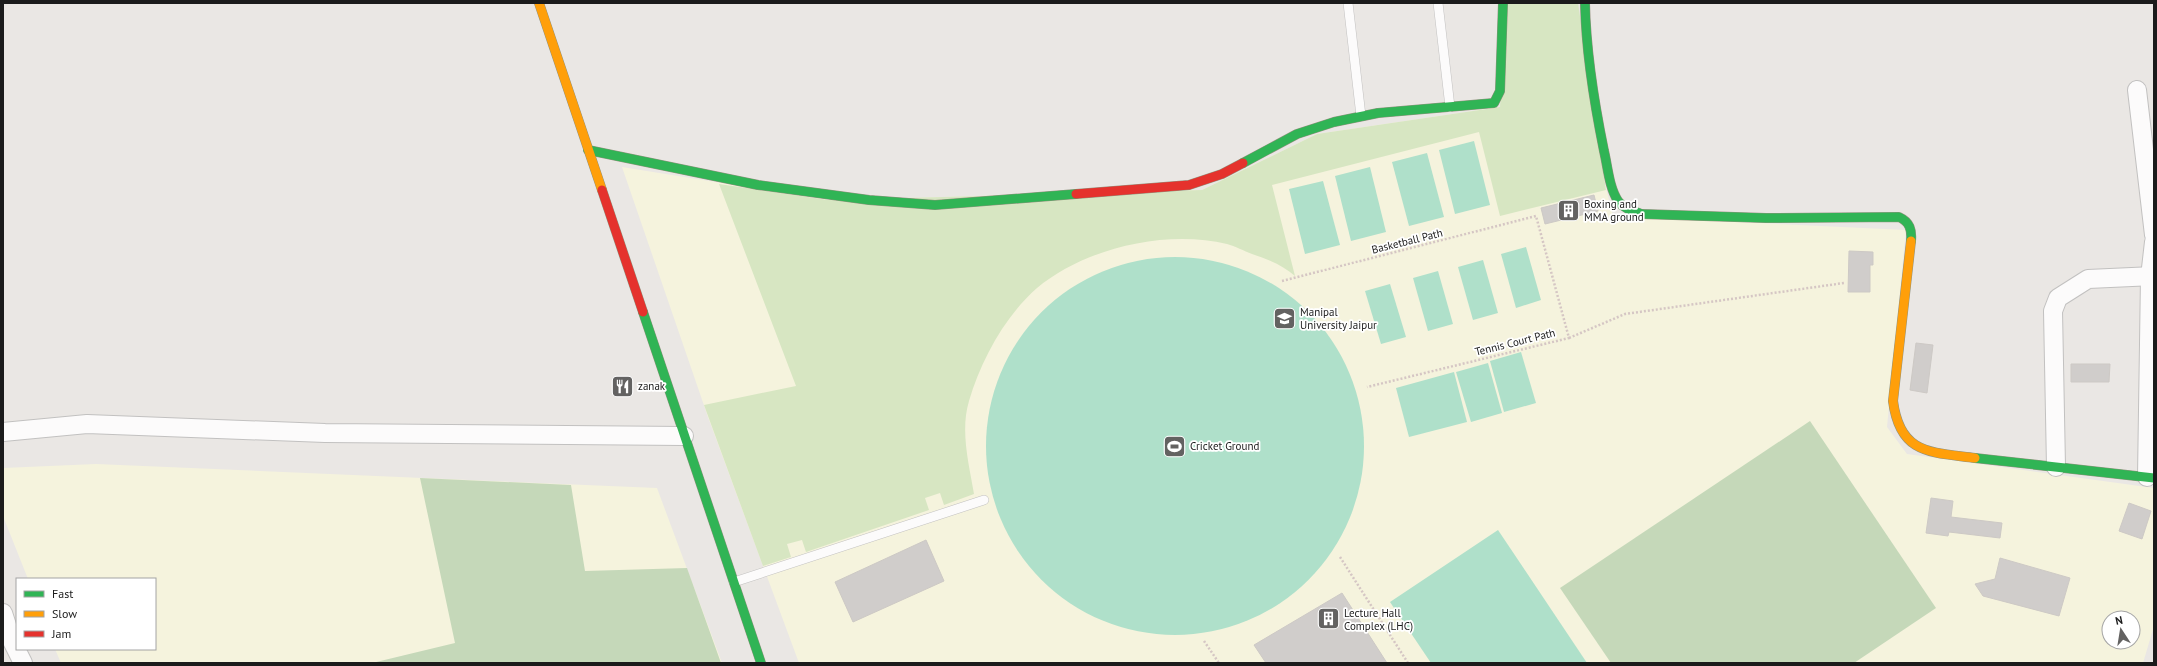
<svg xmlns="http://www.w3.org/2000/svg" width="2157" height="666" font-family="'PT Sans',sans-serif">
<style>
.education{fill:#f5f3dd;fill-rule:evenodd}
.grass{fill:#d7e6c2}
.forest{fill:#c5d8b9}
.pitch{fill:#afe0ca}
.building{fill:#d0cdcb;stroke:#cdc9c5}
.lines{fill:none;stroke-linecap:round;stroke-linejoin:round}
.lane-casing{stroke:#c2c1c0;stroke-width:10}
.street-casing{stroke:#c2c1c0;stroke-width:20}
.fast-casing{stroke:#91927d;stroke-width:10}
.slow-casing{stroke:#91927d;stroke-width:10}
.jam-casing{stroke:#91927d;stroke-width:10}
.path{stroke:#d5c6c4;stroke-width:2.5;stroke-dasharray:2 2;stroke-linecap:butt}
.lane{stroke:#fcfbfb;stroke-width:9}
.street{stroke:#fcfbfb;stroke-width:18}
.fast{stroke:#30b455;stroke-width:9}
.slow{stroke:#ff9f0a;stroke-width:9}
.jam{stroke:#e5322d;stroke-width:9}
.labels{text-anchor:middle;stroke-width:3.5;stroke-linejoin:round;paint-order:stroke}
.poi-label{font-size:11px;fill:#1b1b1b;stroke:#fff;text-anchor:start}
.street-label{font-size:11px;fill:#1b1b1b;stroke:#fff}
</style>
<rect width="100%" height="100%" fill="#eae7e4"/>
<g class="education">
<path d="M1500,107l89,13 24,96 293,14 -19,197 20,27 247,34v138l-11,37h-1344l-91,-246 -86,-250 207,33 373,-10 115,-56zM2109,618h24v24h-24z"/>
<polygon points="96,464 657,488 722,663 61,663 55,649 155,649 155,579 28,579 3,516 3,468"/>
</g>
<path class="grass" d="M1506,3h72l28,187 -106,26 -21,-84 -207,53 23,91c-12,-11 -28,-17 -43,-22 -8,-3 -17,-8 -25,-10 -61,-15 -142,4 -190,44 -32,28 -56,72 -68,113 -9,30 0,63 5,93l-30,11 -4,-12 -15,5 4,12 -123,42 -4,-12 -15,4 4,13 -28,9 -59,-161 92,-19 -77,-202 110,16 373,-10 115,-56 183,-27z"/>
<g class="forest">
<polygon points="1810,421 1936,608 1854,663 1611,663 1560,588"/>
<polygon points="420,478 571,485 585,571 687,568 721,663 372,663 455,643"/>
</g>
<g class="pitch">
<polygon points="1474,141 1490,205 1455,214 1439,150"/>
<polygon points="1427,153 1444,217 1409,226 1392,162"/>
<polygon points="1370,167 1386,232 1351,241 1335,176"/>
<polygon points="1323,181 1340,245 1305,254 1289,189"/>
<polygon points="1526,247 1541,300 1516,308 1501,254"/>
<circle cx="1175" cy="446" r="189"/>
<polygon points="1483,260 1498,313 1473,320 1458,267"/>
<polygon points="1438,271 1453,324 1428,331 1413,278"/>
<polygon points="1390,284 1406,337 1381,344 1365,291"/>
<polygon points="1521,352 1536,403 1504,412 1490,361"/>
<polygon points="1488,363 1502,413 1471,422 1456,372"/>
<polygon points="1454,372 1467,422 1409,437 1396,388"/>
<polygon points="1498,530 1587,663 1431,663 1390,602"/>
</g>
<g class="building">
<polygon points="1594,195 1598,211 1545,224 1541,208"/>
<polygon points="1849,251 1873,252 1873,265 1870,265 1870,292 1848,292"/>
<polygon points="1916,343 1933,345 1927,393 1910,390"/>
<polygon points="2071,364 2110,364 2109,382 2071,382"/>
<polygon points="1931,498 1953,501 1951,517 2002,523 2000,538 1949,532 1948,536 1926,533"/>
<polygon points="2129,503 2151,511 2142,539 2119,531"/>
<polygon points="926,540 944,581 853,622 835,582"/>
<polygon points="2000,558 2070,578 2059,616 1983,596 1975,584 1995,579"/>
<polygon points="1342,593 1387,663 1266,663 1254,645"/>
</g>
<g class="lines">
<defs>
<g id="lane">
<polyline points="1348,3 1361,116"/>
<polyline points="1438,3 1450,107"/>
<polyline points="734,582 984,500"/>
</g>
<g id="street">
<polyline points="2137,90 2154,235"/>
<polyline points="3,432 87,424 325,433 684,436"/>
<polyline points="2056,467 2053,311 2058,298 2088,279 2154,276"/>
<polyline points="2147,477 2150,277 2154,242"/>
<polyline points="3,613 12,641 23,663"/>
</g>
<g id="fast">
<path d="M1585,3c1,50 9,99 19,148 4,17 5,36 14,50 6,8 15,10 24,13l124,4 133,-1c11,5 13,13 12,24"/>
<polyline points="588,150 758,185 869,200 935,205 1076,194"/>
<polyline points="1243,163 1297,134 1334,122 1378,113 1494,103 1500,91 1503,3"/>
<polyline points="643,312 761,663"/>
<polyline points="1975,458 2154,478"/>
</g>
<g id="slow">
<polyline points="539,3 602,190"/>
<path d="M1911,241l-18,160c7,53 36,51 82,57"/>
</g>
<g id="jam">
<polyline points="602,190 643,312"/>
<polyline points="1076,194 1189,185 1222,174 1243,163"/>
</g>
</defs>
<use href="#lane" class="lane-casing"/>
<use href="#street" class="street-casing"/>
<use href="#fast" class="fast-casing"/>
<use href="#slow" class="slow-casing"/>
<use href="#jam" class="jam-casing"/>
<g class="path">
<polyline points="1282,281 1536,216 1569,338 1367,387"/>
<polyline points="1569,338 1625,314 1844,283"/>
<polyline points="1340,557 1408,663"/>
<polyline points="1204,641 1219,663"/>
</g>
<use href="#lane" class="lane"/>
<use href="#street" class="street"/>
<use href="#fast" class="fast"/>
<use href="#slow" class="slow"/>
<use href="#jam" class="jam"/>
</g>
<defs>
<symbol id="building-square" viewBox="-11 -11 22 22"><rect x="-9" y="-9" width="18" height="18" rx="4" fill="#636261" stroke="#fff"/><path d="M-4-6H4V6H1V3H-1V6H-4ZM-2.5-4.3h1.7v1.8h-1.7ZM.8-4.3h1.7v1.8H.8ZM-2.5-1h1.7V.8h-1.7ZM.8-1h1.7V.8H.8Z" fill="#fff"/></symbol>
<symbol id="university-square" viewBox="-11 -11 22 22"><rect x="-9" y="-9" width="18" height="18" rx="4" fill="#636261" stroke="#fff"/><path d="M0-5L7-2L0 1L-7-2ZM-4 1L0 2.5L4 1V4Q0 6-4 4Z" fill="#fff"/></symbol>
<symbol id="restaurant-square" viewBox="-11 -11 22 22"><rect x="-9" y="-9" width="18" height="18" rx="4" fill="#636261" stroke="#fff"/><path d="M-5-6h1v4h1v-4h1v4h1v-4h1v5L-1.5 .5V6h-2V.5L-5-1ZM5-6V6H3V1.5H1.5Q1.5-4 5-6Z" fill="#fff"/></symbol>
<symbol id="stadium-square" viewBox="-11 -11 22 22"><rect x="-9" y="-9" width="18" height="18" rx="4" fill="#636261" stroke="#fff"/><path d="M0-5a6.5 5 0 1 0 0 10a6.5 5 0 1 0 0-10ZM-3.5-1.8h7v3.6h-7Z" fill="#fff"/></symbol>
</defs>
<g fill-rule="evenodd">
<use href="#building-square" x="1556" y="198" width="25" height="25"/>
<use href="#university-square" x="1272" y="306" width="25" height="25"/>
<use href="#restaurant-square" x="610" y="374" width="25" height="25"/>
<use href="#stadium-square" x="1162" y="434" width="25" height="25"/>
<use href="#building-square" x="1316" y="606" width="25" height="25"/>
</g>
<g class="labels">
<g class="poi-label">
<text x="1584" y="208">Boxing and<tspan x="1584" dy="13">MMA ground</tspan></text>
<text x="1300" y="316">Manipal<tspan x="1300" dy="13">University Jaipur</tspan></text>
<text x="638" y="390">zanak</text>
<text x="1190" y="450">Cricket Ground</text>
<text x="1344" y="617">Lecture Hall<tspan x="1344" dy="13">Complex (LHC)</tspan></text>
</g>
<g class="street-label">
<text transform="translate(1407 241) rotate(-14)" y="4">Basketball Path</text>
<text transform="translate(1515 342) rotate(-14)" y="4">Tennis Court Path</text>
</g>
</g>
<rect width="2157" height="666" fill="none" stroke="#1b1b1b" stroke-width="8"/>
<rect x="16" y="578" width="140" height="72" fill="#ffffff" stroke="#a4a4a4"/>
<rect x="24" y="591" width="20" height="6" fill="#30b455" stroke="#a4a4a4"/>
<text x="52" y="598" font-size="12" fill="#1b1b1b">Fast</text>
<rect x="24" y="611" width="20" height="6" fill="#ff9f0a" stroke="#a4a4a4"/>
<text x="52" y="618" font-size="12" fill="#1b1b1b">Slow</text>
<rect x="24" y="631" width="20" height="6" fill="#e5322d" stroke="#a4a4a4"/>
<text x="52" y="638" font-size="12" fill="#1b1b1b">Jam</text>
<g transform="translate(2121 630) rotate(348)"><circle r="19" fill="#ffffff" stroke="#a4a4a4"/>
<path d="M0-3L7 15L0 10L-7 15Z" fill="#636261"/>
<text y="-6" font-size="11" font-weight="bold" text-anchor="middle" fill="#1b1b1b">N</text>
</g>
</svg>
